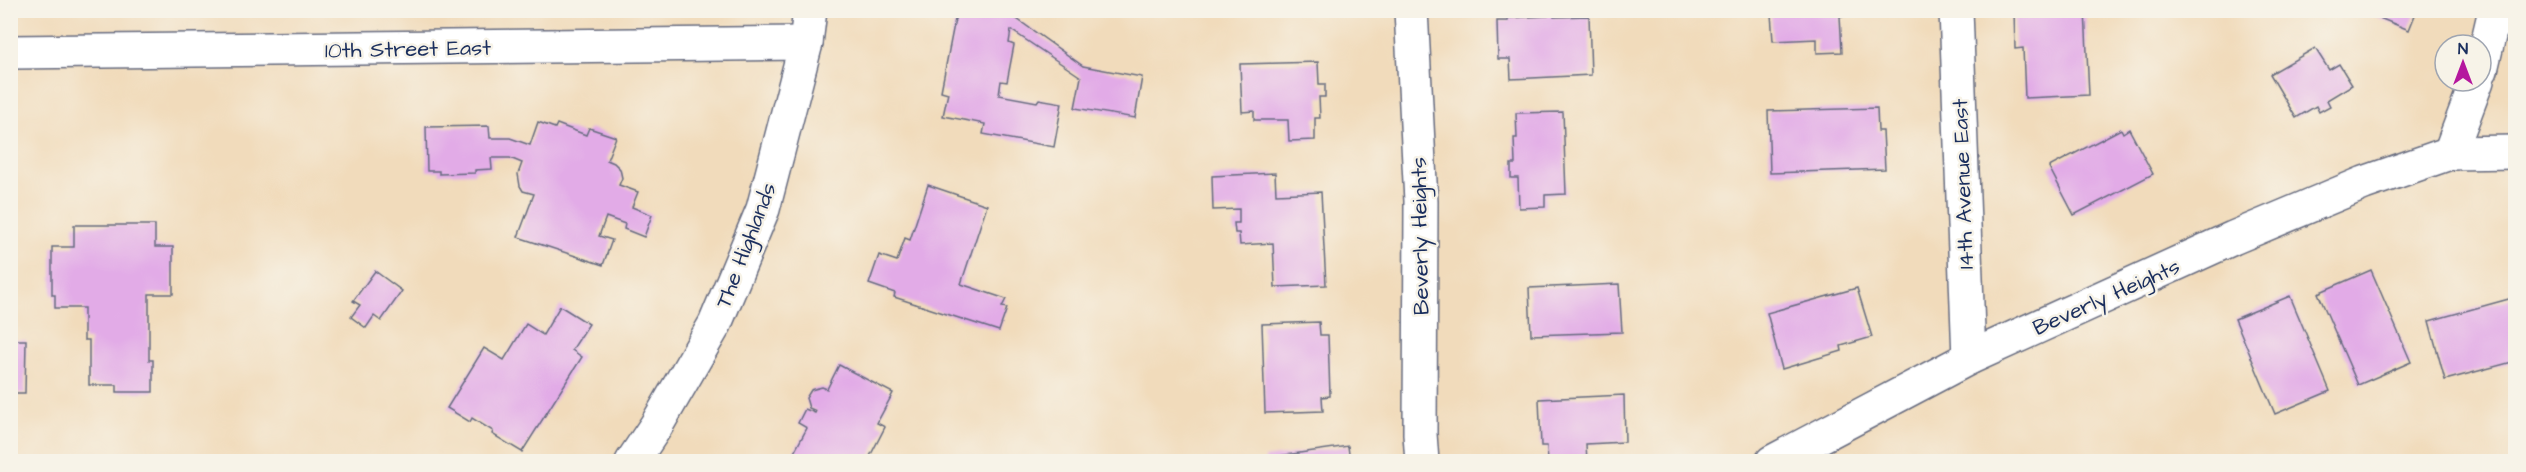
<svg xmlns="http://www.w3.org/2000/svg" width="2526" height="472" font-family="'Architects Daughter',sans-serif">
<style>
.building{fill:#e2abe7}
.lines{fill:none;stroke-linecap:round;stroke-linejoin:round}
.street-casing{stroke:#666b7f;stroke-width:36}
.street{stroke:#fff;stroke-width:33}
.labels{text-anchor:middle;stroke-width:5;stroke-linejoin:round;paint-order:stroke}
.street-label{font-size:22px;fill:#1b2f5e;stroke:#f7f3e8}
</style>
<rect width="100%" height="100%" fill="#f7f3e8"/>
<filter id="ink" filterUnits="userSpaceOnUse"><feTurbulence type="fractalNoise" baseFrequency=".0167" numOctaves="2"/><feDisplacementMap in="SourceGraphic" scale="12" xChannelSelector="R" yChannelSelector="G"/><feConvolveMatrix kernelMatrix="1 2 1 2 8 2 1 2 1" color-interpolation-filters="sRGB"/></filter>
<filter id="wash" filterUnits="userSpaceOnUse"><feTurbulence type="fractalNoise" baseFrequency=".008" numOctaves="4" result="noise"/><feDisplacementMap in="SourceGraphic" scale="24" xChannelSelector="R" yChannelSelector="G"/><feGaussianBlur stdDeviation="1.35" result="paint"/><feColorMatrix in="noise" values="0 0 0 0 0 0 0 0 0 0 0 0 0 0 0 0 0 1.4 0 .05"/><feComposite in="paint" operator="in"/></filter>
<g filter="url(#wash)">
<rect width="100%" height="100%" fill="#f1dbbb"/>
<g id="blocks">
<g class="building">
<polygon points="978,10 1014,17 1083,66 1142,77 1135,118 1075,108 1081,77 1011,30 1009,43 1014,45 1007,82 1001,81 999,95 1037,102 1039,99 1062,103 1054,147 983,134 985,124 943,116 948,93 941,91 956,14 977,17"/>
<polygon points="1548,10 1554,10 1554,17 1589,16 1591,75 1511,79 1510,59 1498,59 1497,21 1508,21 1508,18 1548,16"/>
<polygon points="1788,10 1847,10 1847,16 1840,16 1842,52 1817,53 1817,39 1773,41 1771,14 1788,13"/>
<polygon points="2014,10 2085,10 2089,95 2025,98 2023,48 2015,49"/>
<polygon points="2360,10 2417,10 2409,30"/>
<polygon points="2315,48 2329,70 2339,64 2352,85 2327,100 2330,106 2319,112 2316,106 2296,118 2270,74"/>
<polygon points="1318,62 1319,84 1325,84 1325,97 1319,97 1320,118 1315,118 1315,140 1289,141 1288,120 1254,120 1254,111 1242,112 1240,64"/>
<polygon points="1877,108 1878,131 1883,131 1885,169 1770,173 1768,111"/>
<polygon points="1563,112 1566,194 1545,195 1545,207 1519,208 1518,178 1511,178 1511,164 1515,164 1514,138 1517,138 1516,113"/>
<polygon points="538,122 555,128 557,124 586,135 589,128 616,137 607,160 614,163 620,169 622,178 619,185 638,192 632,207 652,215 644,237 624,229 625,224 606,217 599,236 612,240 603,265 518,237 534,194 523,191 520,186 518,174 522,163 510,158 491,158 492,169 475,170 475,173 439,174 439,171 427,171 426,127 489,126 490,138 510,138 530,145"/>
<polygon points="2121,129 2123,133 2129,129 2153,174 2074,215 2049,167"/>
<polygon points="1275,173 1276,194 1321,192 1326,285 1275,287 1273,243 1240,245 1239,233 1235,233 1234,223 1239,223 1239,209 1213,210 1212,176"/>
<polygon points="928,185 987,205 961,284 1006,299 1002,307 1007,308 999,331 894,297 895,293 869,284 879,255 897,261 905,238 910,240"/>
<polygon points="74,225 155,225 155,247 173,247 173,294 149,294 149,360 153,360 153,392 117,392 117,385 89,385 89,340 84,340 84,308 55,308 55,295 52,295 52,247 74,247"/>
<polygon points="2371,270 2411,362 2358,385 2318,293"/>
<polygon points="375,271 402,291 381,321 374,316 366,328 351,317 360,305 353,301"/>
<polygon points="1619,284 1622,332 1531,335 1529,288"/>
<polygon points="1857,288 1872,337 1841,346 1842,351 1782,369 1767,313"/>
<polygon points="2290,296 2330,391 2275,414 2235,319"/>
<polygon points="2516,297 2516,361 2445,380 2429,321"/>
<polygon points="560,306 589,324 572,350 582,357 522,452 492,434 493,431 472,418 470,422 447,408 484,348 504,360 526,324 543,335"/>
<polygon points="1319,322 1320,335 1328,335 1330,396 1322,397 1323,411 1265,413 1262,324"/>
<polygon points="10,340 26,340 25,393 10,393"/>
<polygon points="839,365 893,393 877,423 885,427 867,462 789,462 807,428 798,423 805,409 815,413 816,411 809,408 806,398 811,390 822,387 827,389"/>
<polygon points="1624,395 1625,442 1586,444 1587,462 1548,462 1547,446 1541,446 1539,399"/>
<polygon points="1348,446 1350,462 1265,462 1265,458"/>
</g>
</g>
</g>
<g filter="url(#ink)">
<use href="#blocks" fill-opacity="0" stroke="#666b7f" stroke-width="1.5"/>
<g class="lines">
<defs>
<g id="street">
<polyline points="1411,10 1421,201 1420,434 1422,462"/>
<polyline points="1956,10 1969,358"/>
<polyline points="10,52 806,43"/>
<polyline points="2481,70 2495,10"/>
<polyline points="2450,153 2477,81"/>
<polyline points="632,462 656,426 715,324 763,209 806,43 810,10"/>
<polyline points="1772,462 1969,358 2233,238 2364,183 2450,153 2516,152"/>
</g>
</defs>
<use href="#street" class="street-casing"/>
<use href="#street" class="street"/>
</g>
</g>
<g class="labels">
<g class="street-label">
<text transform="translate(408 48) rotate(-1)" y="8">10th Street East</text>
<text transform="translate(1962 184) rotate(-92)" y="8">14th Avenue East</text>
<text transform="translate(1419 236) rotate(-91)" y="8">Beverly Heights</text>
<text transform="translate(745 245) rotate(-69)" y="8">The Highlands</text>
<text transform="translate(2106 296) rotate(-24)" y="8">Beverly Heights</text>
</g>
</g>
<rect width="2526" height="472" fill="none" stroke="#f7f3e8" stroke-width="36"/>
<g transform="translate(2463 63)"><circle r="28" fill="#f7f3e8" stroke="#9fa5b1" stroke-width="1.5"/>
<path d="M0-4.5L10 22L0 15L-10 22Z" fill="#b5179e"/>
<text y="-9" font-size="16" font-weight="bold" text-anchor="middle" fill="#1b2f5e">N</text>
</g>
</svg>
